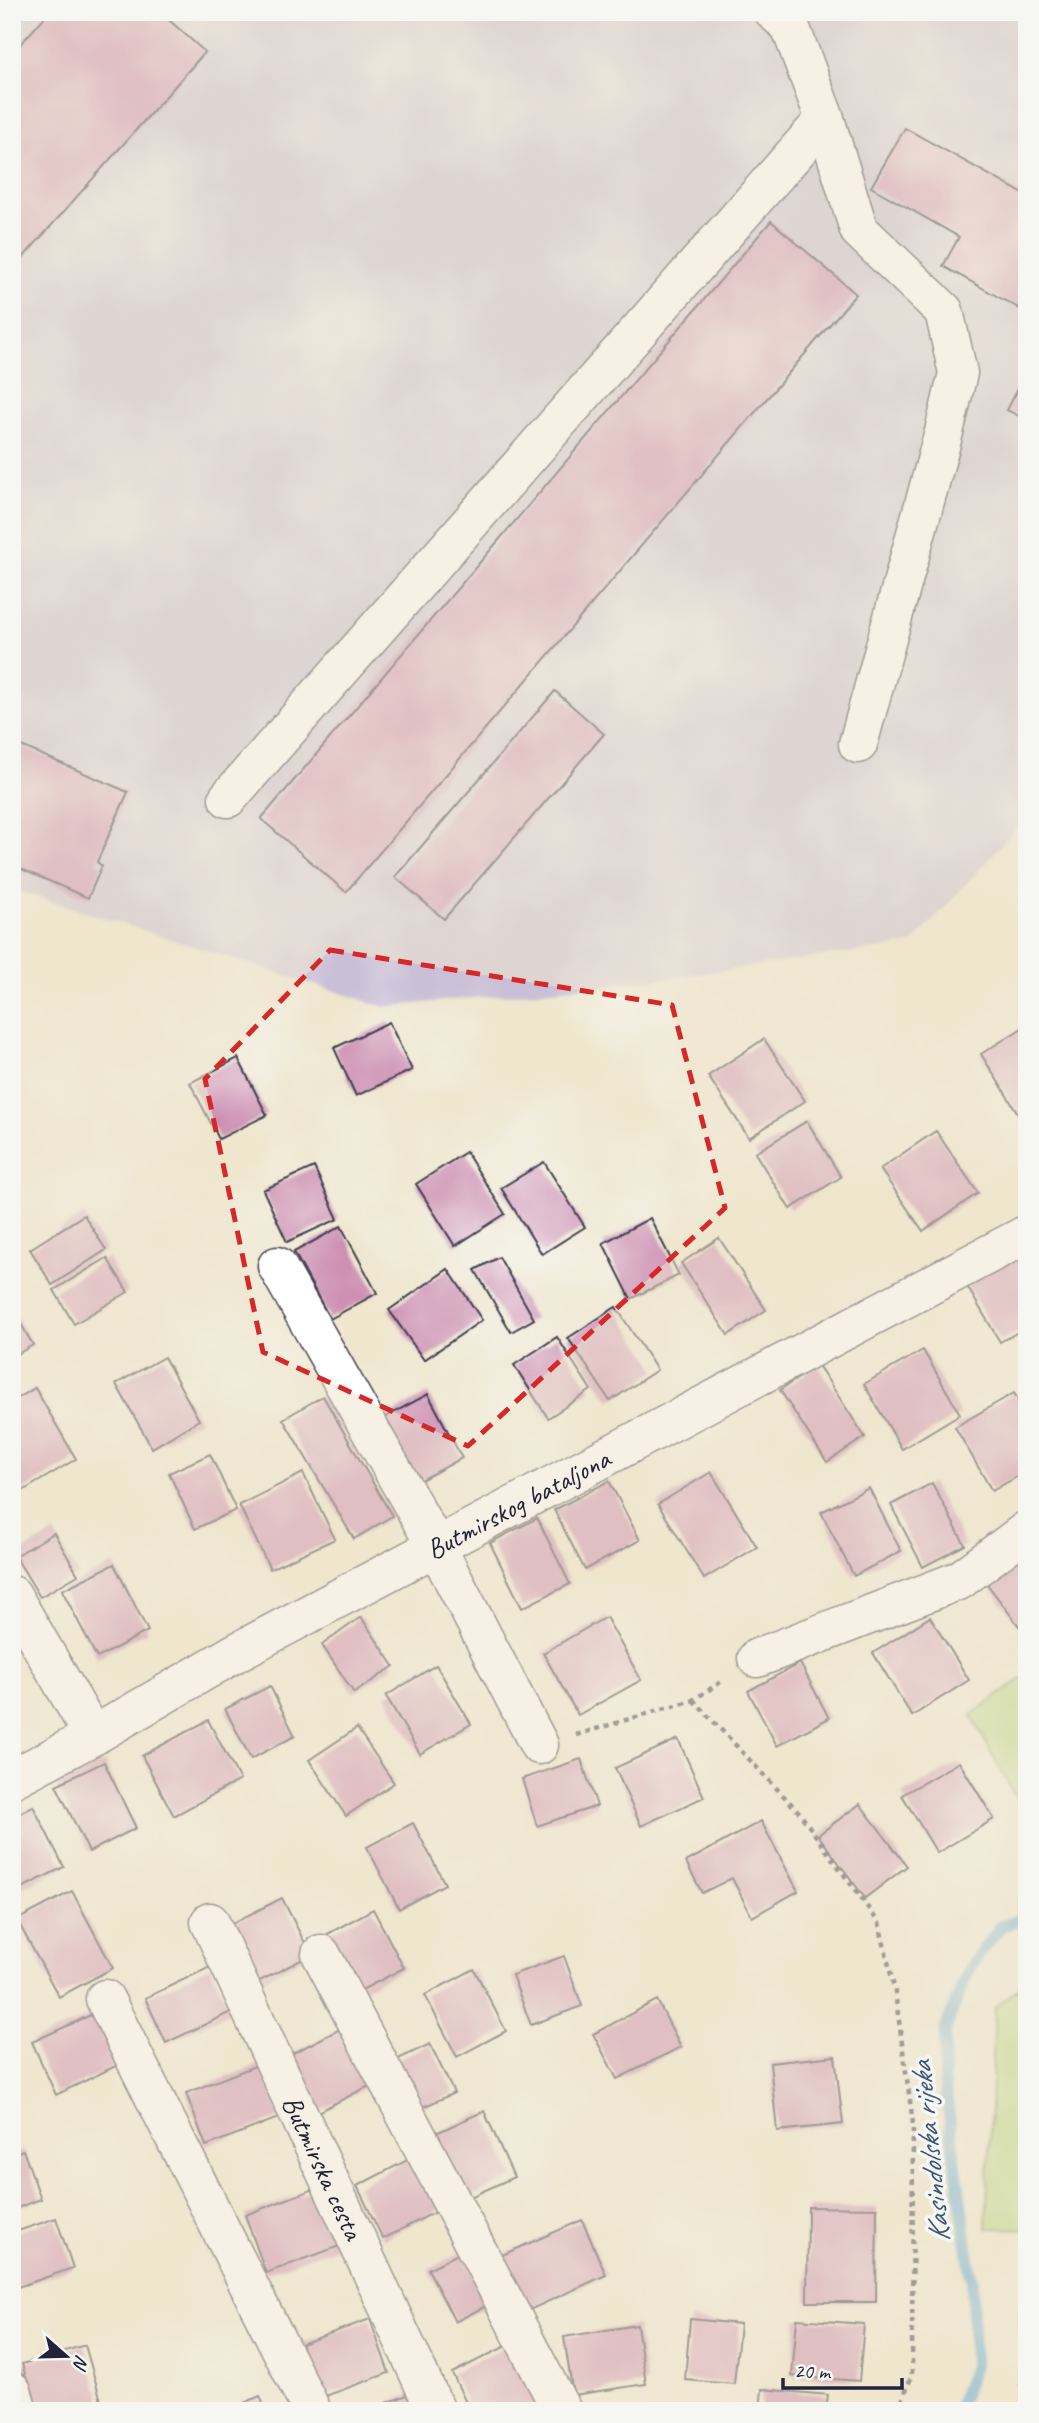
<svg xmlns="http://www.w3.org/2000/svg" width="1039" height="2423" font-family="Caveat,sans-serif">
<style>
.industrial{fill:#c9bfd7}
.green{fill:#b3d67e;stroke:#6a7c5c;stroke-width:2}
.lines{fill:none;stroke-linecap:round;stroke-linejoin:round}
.stream{stroke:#5fa7d6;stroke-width:12}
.building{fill:#cd90b3}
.minor-casing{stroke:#413f51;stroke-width:41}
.path{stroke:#413f51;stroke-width:4.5;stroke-dasharray:5 5;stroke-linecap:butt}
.minor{stroke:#fff;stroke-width:38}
.marked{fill:none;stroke:#d62828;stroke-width:5;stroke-dasharray:14 9;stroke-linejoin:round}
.labels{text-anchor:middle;stroke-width:7;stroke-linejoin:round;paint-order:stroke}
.street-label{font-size:28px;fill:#22223b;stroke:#f6f6f2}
.water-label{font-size:30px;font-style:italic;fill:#3a5779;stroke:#f6f6f2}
</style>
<rect width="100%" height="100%" fill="#f6f6f2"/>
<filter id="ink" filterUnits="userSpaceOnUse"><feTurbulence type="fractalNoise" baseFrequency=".0143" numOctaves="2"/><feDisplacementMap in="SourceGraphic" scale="14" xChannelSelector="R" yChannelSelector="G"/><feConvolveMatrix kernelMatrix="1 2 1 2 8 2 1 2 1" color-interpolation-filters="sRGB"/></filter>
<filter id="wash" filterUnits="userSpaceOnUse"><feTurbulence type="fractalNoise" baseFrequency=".00686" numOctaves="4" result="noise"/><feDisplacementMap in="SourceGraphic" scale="28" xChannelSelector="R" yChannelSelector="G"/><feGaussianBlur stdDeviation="1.57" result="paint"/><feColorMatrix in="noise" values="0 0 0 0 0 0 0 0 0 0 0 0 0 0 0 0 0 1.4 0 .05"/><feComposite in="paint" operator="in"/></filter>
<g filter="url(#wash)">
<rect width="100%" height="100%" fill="#efe6cd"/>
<polygon class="industrial" points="12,12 1027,12 1027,816 912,944 668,978 385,1007 12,889"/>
<g class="green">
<polygon points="1027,1675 1027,1819 971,1715"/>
<polygon points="1027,1981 1027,2229 986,2228 995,2007"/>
</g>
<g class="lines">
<polyline class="stream" points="957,2411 974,2366 972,2282 944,2079 945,2030 970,1967 1000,1927 1027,1916"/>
</g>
<g id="blocks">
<g class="building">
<polygon points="49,12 160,12 205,52 12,270 12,54"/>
<polygon points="905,128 1027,196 1027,297 1020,309 943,266 959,237 871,187"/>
<polygon points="771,221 856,294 346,892 261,819"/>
<polygon points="1027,371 1027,420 1007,410"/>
<polygon points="555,691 604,734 444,919 395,877"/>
<polygon points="12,742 128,792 97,862 102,866 88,898 12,865"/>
<polygon points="389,1022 412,1070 356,1096 334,1048"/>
<polygon points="1027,1025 1027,1128 981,1054"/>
<polygon points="764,1039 805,1101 749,1138 708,1076"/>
<polygon points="238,1058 267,1115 219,1139 190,1083"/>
<polygon points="807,1121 841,1177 790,1209 755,1153"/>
<polygon points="936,1131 978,1193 923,1231 880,1169"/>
<polygon points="466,1152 505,1214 455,1246 416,1184"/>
<polygon points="544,1162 585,1227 542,1254 501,1188"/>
<polygon points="314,1167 338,1219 287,1242 263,1190"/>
<polygon points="84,1215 106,1250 52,1285 30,1249"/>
<polygon points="650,1218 679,1275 631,1299 603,1243"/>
<polygon points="341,1226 377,1293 330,1319 294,1252"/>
<polygon points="719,1238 766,1310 728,1335 681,1263"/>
<polygon points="1027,1255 1027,1327 1000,1342 962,1278"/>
<polygon points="499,1257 534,1319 511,1332 475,1270"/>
<polygon points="107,1258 128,1292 74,1324 54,1290"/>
<polygon points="448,1269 482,1320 424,1360 389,1310"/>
<polygon points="616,1307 657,1370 610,1401 568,1338"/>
<polygon points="17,1317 33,1345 12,1357 12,1320"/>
<polygon points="557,1337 591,1390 548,1418 514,1365"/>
<polygon points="923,1350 960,1414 902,1449 864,1384"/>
<polygon points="164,1357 199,1420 152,1448 116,1384"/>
<polygon points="818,1365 865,1437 827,1462 780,1390"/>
<polygon points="35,1388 76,1459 21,1492 12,1477 12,1402"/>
<polygon points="1014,1393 1027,1416 1027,1471 992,1491 955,1427"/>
<polygon points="428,1394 462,1458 414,1484 380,1420"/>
<polygon points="323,1396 392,1516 354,1539 283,1419"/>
<polygon points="210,1454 236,1510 195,1529 169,1473"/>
<polygon points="711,1472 757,1547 704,1579 658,1504"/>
<polygon points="303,1473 335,1539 270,1569 239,1505"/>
<polygon points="609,1481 640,1540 585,1570 554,1510"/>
<polygon points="932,1483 965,1545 923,1567 891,1505"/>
<polygon points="869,1488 901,1551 854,1576 821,1512"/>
<polygon points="537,1518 570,1584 522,1608 490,1543"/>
<polygon points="54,1533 78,1575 40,1597 15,1556"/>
<polygon points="1027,1548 1027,1620 1019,1626 984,1580"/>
<polygon points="114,1564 148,1631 97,1658 62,1590"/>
<polygon points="361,1617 394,1666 354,1693 322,1645"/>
<polygon points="606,1617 641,1680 578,1715 543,1653"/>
<polygon points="930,1617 969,1680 912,1716 873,1653"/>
<polygon points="800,1663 829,1718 777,1746 748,1691"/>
<polygon points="436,1665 471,1724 420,1754 386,1696"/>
<polygon points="270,1686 295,1736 251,1759 225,1709"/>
<polygon points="208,1720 240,1780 174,1816 142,1756"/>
<polygon points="357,1728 394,1783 346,1816 309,1760"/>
<polygon points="678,1739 704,1797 641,1826 615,1768"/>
<polygon points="581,1759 597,1806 537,1826 522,1779"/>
<polygon points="104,1762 136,1828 89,1852 56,1785"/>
<polygon points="959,1762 994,1819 937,1853 902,1795"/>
<polygon points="860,1804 907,1866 865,1898 818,1835"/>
<polygon points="33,1806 64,1867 12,1893 12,1817"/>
<polygon points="761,1821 798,1891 752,1917 732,1878 702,1893 686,1862"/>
<polygon points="413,1823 445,1884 399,1909 367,1847"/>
<polygon points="72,1891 113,1968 59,1997 17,1920"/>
<polygon points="282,1898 311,1955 256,1983 227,1926"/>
<polygon points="373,1909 404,1968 354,1994 324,1936"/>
<polygon points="564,1956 582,2006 531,2025 512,1975"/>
<polygon points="210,1967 231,2012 166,2043 145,1998"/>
<polygon points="474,1969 506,2031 457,2057 425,1995"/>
<polygon points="657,2000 681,2047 617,2079 593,2034"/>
<polygon points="97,2012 122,2063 56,2095 32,2042"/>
<polygon points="346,2026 375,2083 316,2113 287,2056"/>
<polygon points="430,2044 454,2093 419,2109 396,2060"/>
<polygon points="835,2056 843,2124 777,2131 770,2063"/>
<polygon points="260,2064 281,2117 206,2146 186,2093"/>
<polygon points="484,2111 514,2177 464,2200 434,2134"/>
<polygon points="23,2150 41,2199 12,2210 12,2154"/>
<polygon points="417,2155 443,2208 383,2239 357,2186"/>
<polygon points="319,2187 340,2246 266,2273 245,2215"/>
<polygon points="808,2207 877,2208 876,2302 807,2302"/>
<polygon points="56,2218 73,2268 12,2289 12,2233"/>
<polygon points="582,2220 606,2275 525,2312 500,2256"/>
<polygon points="462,2252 490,2304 455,2322 428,2269"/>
<polygon points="370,2319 389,2373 320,2398 301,2344"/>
<polygon points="690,2319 740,2324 734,2384 685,2380"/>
<polygon points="797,2319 864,2324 859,2381 792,2376"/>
<polygon points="637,2325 646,2384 573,2395 564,2337"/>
<polygon points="85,2345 104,2411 36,2411 22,2364"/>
<polygon points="508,2345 541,2411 470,2411 452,2373"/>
<polygon points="1027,2379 1027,2393 1020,2385"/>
<polygon points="762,2389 828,2395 826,2411 760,2411"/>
<polygon points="412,2393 418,2411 367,2411"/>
<polygon points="260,2396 266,2411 225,2411"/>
</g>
</g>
</g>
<g filter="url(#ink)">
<use href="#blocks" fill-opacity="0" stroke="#413f51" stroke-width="2"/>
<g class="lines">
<defs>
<g id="minor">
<polyline points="774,12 790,26 825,119 859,230 944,311 958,373 944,432 858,744"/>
<polyline points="228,798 825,119"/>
<polyline points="277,1266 436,1546 539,1745"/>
<polyline points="12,1595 93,1736"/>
<polyline points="757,1658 960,1580 1027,1530"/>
<path id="s1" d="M12,1779l81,-43 144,-84 790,-418"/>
<path id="s2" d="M210,1922l226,489"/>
<polyline points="321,1954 562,2411"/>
<polyline points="105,1999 312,2411"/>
<polyline points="12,2391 18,2411"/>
</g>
</defs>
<use href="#minor" class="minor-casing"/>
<g class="path">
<polyline points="693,1700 798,1811 879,1923 895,1992 913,2123 912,2375 898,2411"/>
<polyline points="576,1735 693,1700 724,1680"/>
</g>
<use href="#minor" class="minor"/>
</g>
</g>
<path d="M0 0H1039V2423H0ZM330,950l342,55 53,203 -257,238 -205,-94 -58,-273z" fill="#efe6cd" fill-opacity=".55" fill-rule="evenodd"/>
<path class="marked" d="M330,950l342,55 53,203 -257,238 -205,-94 -58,-273z"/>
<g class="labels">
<g class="street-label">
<text dy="10" stroke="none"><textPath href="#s1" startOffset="576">Butmirskog bataljona</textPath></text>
<text dy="10" stroke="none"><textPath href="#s2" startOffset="270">Butmirska cesta</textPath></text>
</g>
<g class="water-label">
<text transform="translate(930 2152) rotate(-96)" y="10">Kasindolska rijeka</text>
</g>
</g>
<rect width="1039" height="2423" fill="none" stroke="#f6f6f2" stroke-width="42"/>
<g transform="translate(66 2356) rotate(110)" stroke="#f6f6f2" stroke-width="5" paint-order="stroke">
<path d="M0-5L12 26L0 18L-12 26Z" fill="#22223b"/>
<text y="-10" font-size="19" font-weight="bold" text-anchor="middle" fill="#22223b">N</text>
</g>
<path d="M783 2378v10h119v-10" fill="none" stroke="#22223b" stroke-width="3.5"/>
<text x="794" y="2378" font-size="21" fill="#22223b" stroke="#f6f6f2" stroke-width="5" paint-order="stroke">20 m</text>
</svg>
